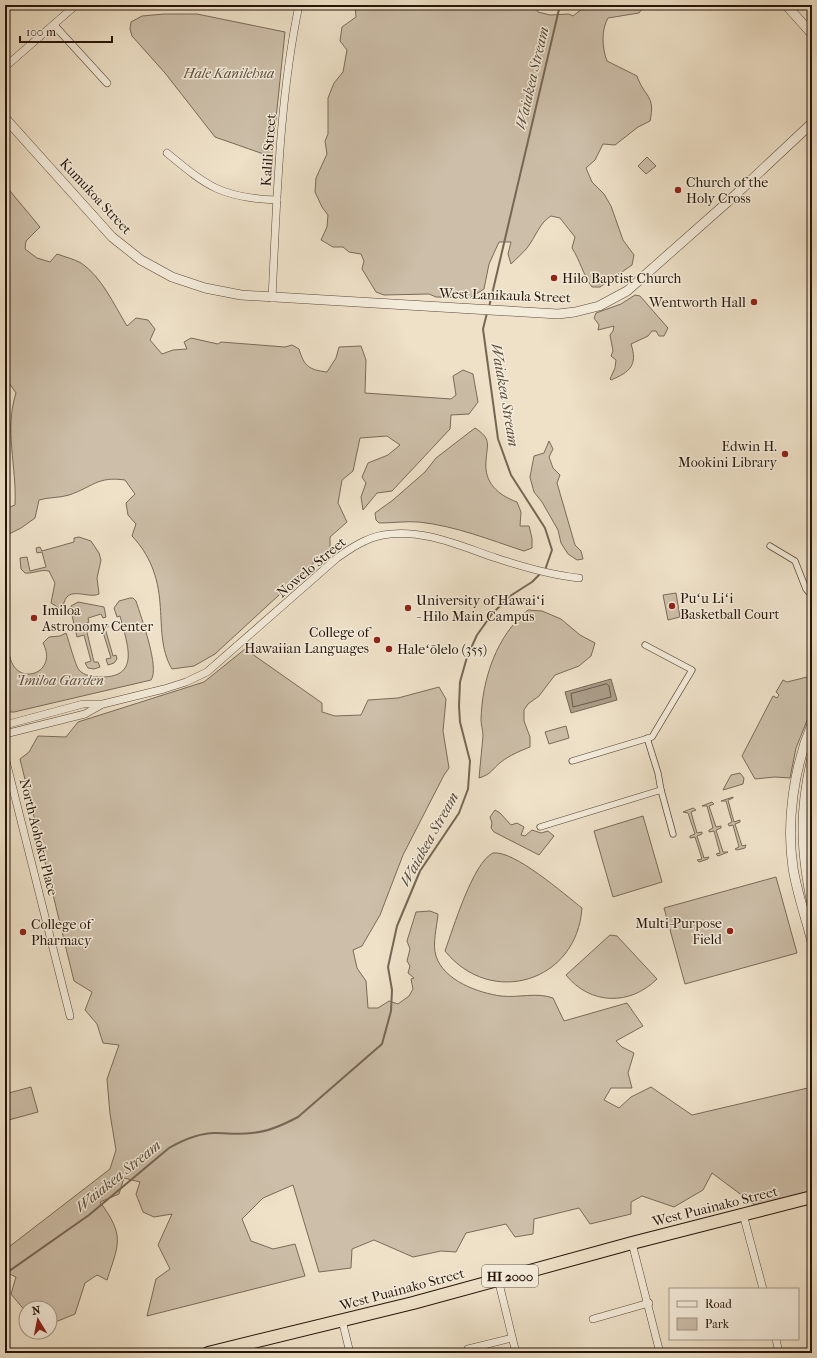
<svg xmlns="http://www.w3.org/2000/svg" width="817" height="1358" font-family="'IM FELL French Canon',serif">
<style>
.green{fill:#ccbea8;stroke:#7a6a58}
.water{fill:#aa9c87;stroke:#766655}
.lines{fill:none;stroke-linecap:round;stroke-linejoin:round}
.shore{stroke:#685848;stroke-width:1}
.stream{stroke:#766655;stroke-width:2}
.pedestrian-casing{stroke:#594839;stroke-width:7}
.minor-casing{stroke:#594839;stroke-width:8}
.tertiary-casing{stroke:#594839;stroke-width:10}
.trunk-casing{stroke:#271509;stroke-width:14}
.pedestrian{stroke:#f4ecdb;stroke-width:5.5}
.minor{stroke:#f4ecdb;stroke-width:7}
.tertiary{stroke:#f4ecdb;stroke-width:9}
.trunk{stroke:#eee1c8;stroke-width:12}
.poi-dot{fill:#8f2418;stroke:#f4ecdb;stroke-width:1.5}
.labels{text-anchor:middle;stroke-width:3;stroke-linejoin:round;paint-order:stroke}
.shield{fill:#f4ecdb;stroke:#645648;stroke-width:1}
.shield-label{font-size:13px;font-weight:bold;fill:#271509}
.park-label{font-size:14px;font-style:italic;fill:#615041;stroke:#f4ecdb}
.street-label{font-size:14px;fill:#271509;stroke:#f4ecdb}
.poi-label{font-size:14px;fill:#271509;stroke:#f4ecdb;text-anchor:start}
.water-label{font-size:15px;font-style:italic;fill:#5b4b3b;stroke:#f4ecdb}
</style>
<rect width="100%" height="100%" fill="#eee1c8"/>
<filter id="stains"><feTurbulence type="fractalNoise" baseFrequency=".005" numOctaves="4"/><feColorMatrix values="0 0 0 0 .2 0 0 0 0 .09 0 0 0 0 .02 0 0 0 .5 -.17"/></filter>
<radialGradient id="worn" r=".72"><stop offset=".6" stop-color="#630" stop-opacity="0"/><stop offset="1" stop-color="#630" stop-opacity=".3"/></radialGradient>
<g class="green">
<path d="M355,5h179l4,7 12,3 19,-1 4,2 14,-11h58l-6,8 -31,5c-7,12 -6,30 -1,43l30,15c7,21 19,19 13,45l-12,6 -23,18 -12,-1 -8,16 -9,8 6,14 12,12 7,12 12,34 11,15 -2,10 -32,22h-8c-9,-12 -12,-27 -20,-39l3,-11 -15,-19 -9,-2c-11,6 -16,22 -24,32 -5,6 -11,11 -16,16l-3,-10 3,-12h-12l-10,22 -5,25 -14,9 -34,-1 -7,-3 -45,1 -8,-3 -14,-23 2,-8 -3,-7 -12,-2 -6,-5h-10l-12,-7 6,-13 1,-12 -6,-8 -7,-15 1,-14 11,-24 -2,-13 3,-7v-36l6,-15 9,-11 4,-22 -7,-9 2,-14 14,-10z"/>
<polygon points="164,14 197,14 285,32 272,157 215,137 165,73 132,36 130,29 131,22 142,16"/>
<polygon points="647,157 656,166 646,174 638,166"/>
<path d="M5,185l35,42 -14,14 -1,8 12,9 13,4 7,-8c8,3 17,5 24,9 21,14 33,42 46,63l9,-8 12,2 7,9 -5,11 12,14 11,-4 14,-1 -3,-7 7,-4 27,6 3,-2 64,5 7,-2 7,4c5,17 10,21 28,23l9,-14 3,-11 22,-1 5,14 -1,33 86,6 5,-4 -3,-19 10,-6 10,4 5,28 -9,12 -18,1 -1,14 -58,62 -15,2 -14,17 -2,-13 5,-14 -4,-6 6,-14 20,-8 12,-10 -13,-9 -27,2 -7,33 -11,9 -4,23 9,19 -17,15v11l-115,106 -21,12 -22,3c-12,-20 -10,-44 -12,-66 -2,-26 -10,-48 -28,-67l4,-12 -8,-9 -2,-12 9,-9 -10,-14c-28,-4 -32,7 -56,15 -9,3 -21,2 -30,5l-4,18 -14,10 -16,8v-27l10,-4c2,-38 -11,-75 1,-112l-7,-10 -4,1z"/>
<path d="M635,295l5,1 28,32 -4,8h-5l-3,-5h-4l-4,5 -17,8c7,21 -1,28 -20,36l-1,-1 5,-11 1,-8 -5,-4 2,-5 -3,-16 3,-4 1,-5 -16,4 1,-5 -5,-7 2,-5 25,-9z"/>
<path d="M475,428c17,11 12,16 11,33 -2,22 12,34 31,41l4,10 -1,14h9l3,12v10l-8,3c-34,-11 -68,-25 -105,-29 -13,-1 -27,1 -40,1l-3,-3 -1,-7 18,-13 32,-28 11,-14z"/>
<polygon points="549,441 553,449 549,457 553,468 560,475 557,483 575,545 581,551 583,559 577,560 568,554 561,543 558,530 542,502 534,492 530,477 534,456 544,453"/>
<path d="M79,537l12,4 8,12 2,7 -4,18 2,16c-12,6 -36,-13 -36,18l-4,-4 -8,-5 4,-20 -6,-12c-9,-2 -16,3 -24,2l-4,-4 -1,-11 7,-1 3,14 16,-4 -4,-15 -5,1 -1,-5 4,-1 2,4 32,-9v-4z"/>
<polygon points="676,593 680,617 668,620 663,595"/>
<path d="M130,598h3l3,3c5,16 24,67 15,79l-137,32h-9v-62h4c2,40 51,25 34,-7l6,-6 11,-1 6,-3c3,8 9,32 13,37 5,6 15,7 23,7 40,0 24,-36 18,-61l-3,1 -3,-9 5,-7z"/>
<polygon points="78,602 104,607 106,617 103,618 101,614 88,618 89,622 85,624 94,662 98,662 100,667 94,669 88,668 85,663 91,661 84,635 77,637 71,611 71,606"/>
<path d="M528,610l14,1 19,8 19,16 15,8 -4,13 -12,10 -24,9 -16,21 -11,8 -4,6v11l6,16v10c-10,4 -20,8 -29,15 -9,7 -9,12 -22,16 1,-14 3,-28 4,-42 0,-6 -2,-11 -2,-16 1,-40 15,-84 47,-110z"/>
<polygon points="108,624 108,627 105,628 113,656 116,655 117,659 114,663 108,665 106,659 111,658 102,629 98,629 98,627"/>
<path d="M245,649l77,54v9l13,4 26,-1 7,-15 30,-2 41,-11 7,12 -3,32 6,37 -5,7 -41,80 -23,60 -18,31 -9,4 4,18 9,13 2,27h10l11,-7 9,3 11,-8 4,-7 -2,-10 3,-1 -6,-5 2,-7 -3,-5 3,-12 -3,-8 9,-29 14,-1 8,3c-1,13 -6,30 -2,42 8,25 43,37 65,40 18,2 35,-4 52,2l11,23 63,-18 16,23 -27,15 6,6 12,6 -6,20 4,15h-21l-7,12 15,8 12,-11 20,-10 41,28 120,-28v104l-57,14 -43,-32 -9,17 -29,17 -32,-11 -11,6v12l-41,10 -11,-16 -45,11 -1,15 -18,3 -9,-13 -40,9 -10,19 -15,-1 -28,6 -39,-17 -22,9 -1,19 -32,4 -26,-87 -30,13 -21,21 9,22 22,8 22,-5 10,32 -158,40 9,-37 14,-10 -12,-24 14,-31 -18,3 -11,-5 -7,-18 4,-12 -16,-4 -5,16 -19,8c25,34 19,41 7,78l-10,-5 -12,8 -10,31 -22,9 -3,-4v-11h-8l-1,-2 -15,2v4l-15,-18 5,-17 -11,-5v-22l105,-81 6,-19 -6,-36 -3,-35 12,-34 -16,-2 -6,-19 -12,-14 7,-18 -18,-11 -54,-222 9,-7 9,-16 28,1 12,-15 126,-40z"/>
<polygon points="811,676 812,708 796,748 790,778 775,777 755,779 742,756 773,696 777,698 779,695 776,692 783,680 787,682"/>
<polygon points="566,726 569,738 549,744 545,732"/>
<polygon points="740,773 744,778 743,784 723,790 731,775"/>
<polygon points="733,797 733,798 728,800 734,822 740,820 740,822 735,824 742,846 746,845 745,848 737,850 735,849 739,847 733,825 729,826 728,824 732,822 726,801 721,801"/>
<polygon points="712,802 714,804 709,806 716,827 721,826 721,828 716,830 723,852 728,852 718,856 716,854 720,853 714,831 709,832 709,830 713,828 707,806 702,806"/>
<polygon points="693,808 696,810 691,812 697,833 702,832 702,834 697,836 704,858 709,857 708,859 699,862 697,860 702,859 695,837 690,838 690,836 695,834 688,813 683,812"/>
<polygon points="495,810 500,813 511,825 517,823 524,827 521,835 525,836 532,830 541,833 548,831 554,836 539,855 494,832 491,828 492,823 490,817"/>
<polygon points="643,816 662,882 613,897 594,831"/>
<path d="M493,853c21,-3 71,41 89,55 -5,74 -91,100 -137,43 8,-22 28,-89 48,-98z"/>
<polygon points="776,877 797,953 685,984 664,908"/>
<path d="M610,935l7,1 40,43c-27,27 -67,26 -91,-4z"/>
<polygon points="31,1087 38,1112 5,1121 5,1094"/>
</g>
<polygon class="water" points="611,679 617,700 571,713 565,692"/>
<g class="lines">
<polygon class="shore" points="607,684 609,686 611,697 573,707 571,694"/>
<g class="stream">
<polyline points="489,307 560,5"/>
<polyline points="487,313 483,329 498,439 511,475 545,528 552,550 545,570"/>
<path d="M5,1274l84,-59 80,-67c14,-8 29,-15 46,-15 12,0 24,2 37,0 16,-1 31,-8 46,-16l84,-73 9,-33 1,-21 -4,-23 9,-41 23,-55 39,-58 9,-24 2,-28 -10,-39 -1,-16 1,-24 7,-25 10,-22 15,-21 18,-18 22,-14 9,-9"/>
</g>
<defs>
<g id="pedestrian">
<polyline points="770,546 795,561 806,589 812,596"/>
<polyline points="572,761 652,737 692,670 645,645"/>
<polyline points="661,790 673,834"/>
<polyline points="540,827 661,790 658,773 647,738"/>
</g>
<g id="minor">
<polyline points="54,25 107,83"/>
<polyline points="5,67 76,5"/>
<path d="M167,153c41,34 55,45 110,47"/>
<path d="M272,298c5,-98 7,-197 27,-293"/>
<path d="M5,725l78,-21h20l61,-15 22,-7 21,-10 130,-114c14,-10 29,-20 46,-23 39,-7 77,11 113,23 27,9 55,17 83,20"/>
<polyline points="5,734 85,714 101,705"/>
<polyline points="5,757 70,1016"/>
<polyline points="743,1214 763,1289"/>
<polyline points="632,1243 660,1353"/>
<polyline points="498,1279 516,1353"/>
<polyline points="593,1319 649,1303"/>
<polyline points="342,1320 350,1353"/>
<polyline points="776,1339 779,1353"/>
<polyline points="468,1349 512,1338"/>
</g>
<g id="tertiary">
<polyline points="786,5 812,34"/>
<polyline points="5,118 112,237 141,260 172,277 205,288 241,295 558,314 575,312 599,306 627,291 732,198 812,123"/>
<path d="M812,724c-18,44 -26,97 -19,144 4,25 13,50 19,74"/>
<path d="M812,758c-13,54 -11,93 0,147"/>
</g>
<polyline id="trunk" points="208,1353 413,1303 632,1243 812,1197"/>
</defs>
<use href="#pedestrian" class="pedestrian-casing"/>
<use href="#minor" class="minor-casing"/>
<use href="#tertiary" class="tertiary-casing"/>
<use href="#trunk" class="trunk-casing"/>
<use href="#pedestrian" class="pedestrian"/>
<use href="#minor" class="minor"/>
<use href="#tertiary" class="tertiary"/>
<use href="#trunk" class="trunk"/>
</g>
<g class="poi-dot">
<circle cx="678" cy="190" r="4"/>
<circle cx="554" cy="278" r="4"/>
<circle cx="754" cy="302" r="4"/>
<circle cx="785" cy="454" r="4"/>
<circle cx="672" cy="606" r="4"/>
<circle cx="408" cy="608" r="4"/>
<circle cx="34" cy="618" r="4"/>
<circle cx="377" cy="640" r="4"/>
<circle cx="389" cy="649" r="4"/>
<circle cx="730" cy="931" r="4"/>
<circle cx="23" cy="932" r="4"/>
</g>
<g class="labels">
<rect class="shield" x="482" y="1265" width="56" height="22" rx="3"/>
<g class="shield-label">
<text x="510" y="1281">HI 2000</text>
</g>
<g class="park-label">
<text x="229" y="78">Hale Kanilehua</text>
<text x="60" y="685">'Imiloa Garden</text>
</g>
<g class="street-label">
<text transform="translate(268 150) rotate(-86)" y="5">Kalili Street</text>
<text transform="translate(96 196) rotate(47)" y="5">Kumukoa Street</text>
<text transform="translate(505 295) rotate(2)" y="5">West Lanikaula Street</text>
<text transform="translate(311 567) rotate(-40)" y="5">Nowelo Street</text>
<text transform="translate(39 837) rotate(76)" y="5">North Aohoku Place</text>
<text transform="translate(715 1206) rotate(-14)" y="5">West Puainako Street</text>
<text transform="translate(402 1289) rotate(-15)" y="5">West Puainako Street</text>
</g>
<g class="poi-label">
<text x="686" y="187">Church of the<tspan x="686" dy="16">Holy Cross</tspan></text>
<text x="562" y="283">Hilo Baptist Church</text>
<text x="746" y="307" text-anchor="end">Wentworth Hall</text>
<text x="777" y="451" text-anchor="end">Edwin H.<tspan x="777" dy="16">Mookini Library</tspan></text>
<text x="680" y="603">Puʻu Liʻi<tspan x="680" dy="16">Basketball Court</tspan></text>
<text x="416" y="605">University of Hawaiʻi<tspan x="416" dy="16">- Hilo Main Campus</tspan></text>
<text x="42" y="615">Imiloa<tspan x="42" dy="16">Astronomy Center</tspan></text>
<text x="369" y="637" text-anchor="end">College of<tspan x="369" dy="16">Hawaiian Languages</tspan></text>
<text x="397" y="654">Haleʻōlelo (355)</text>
<text x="722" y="928" text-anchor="end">Multi-Purpose<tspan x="722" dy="16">Field</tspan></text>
<text x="31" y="929">College of<tspan x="31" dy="16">Pharmacy</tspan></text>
</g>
<g class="water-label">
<text transform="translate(532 78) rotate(-77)" y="5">Waiakea Stream</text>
<text transform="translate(505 395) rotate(80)" y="5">Waiakea Stream</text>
<text transform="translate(429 839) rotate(-61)" y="5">Waiakea Stream</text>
<text transform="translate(118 1176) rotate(-39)" y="5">Waiakea Stream</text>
</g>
</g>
<rect width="817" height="1358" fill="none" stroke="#eee1c8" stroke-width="20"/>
<rect x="6" y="6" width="805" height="1346" fill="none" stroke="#271509" stroke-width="2"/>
<rect x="10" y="10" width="797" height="1338" fill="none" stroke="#271509"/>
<rect x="669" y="1288" width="130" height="52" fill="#f4ecdb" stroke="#a29687"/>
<rect x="677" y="1301" width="20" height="6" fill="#f4ecdb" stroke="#a29687"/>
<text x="705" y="1308" font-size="12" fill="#271509">Road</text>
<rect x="677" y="1318" width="20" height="12" fill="#ccbea8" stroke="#a29687"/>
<text x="705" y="1328" font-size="12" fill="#271509">Park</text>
<g transform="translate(38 1320) rotate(350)"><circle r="19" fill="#f4ecdb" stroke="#a29687"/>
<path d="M0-3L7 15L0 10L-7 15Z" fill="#8f2418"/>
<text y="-6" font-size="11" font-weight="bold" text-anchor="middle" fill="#271509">N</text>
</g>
<path d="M20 36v6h92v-6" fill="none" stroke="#271509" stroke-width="2"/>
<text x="26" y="36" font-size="12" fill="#271509" stroke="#f4ecdb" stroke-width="3" paint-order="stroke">100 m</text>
<rect width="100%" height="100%" filter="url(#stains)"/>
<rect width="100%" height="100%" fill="url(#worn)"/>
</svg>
